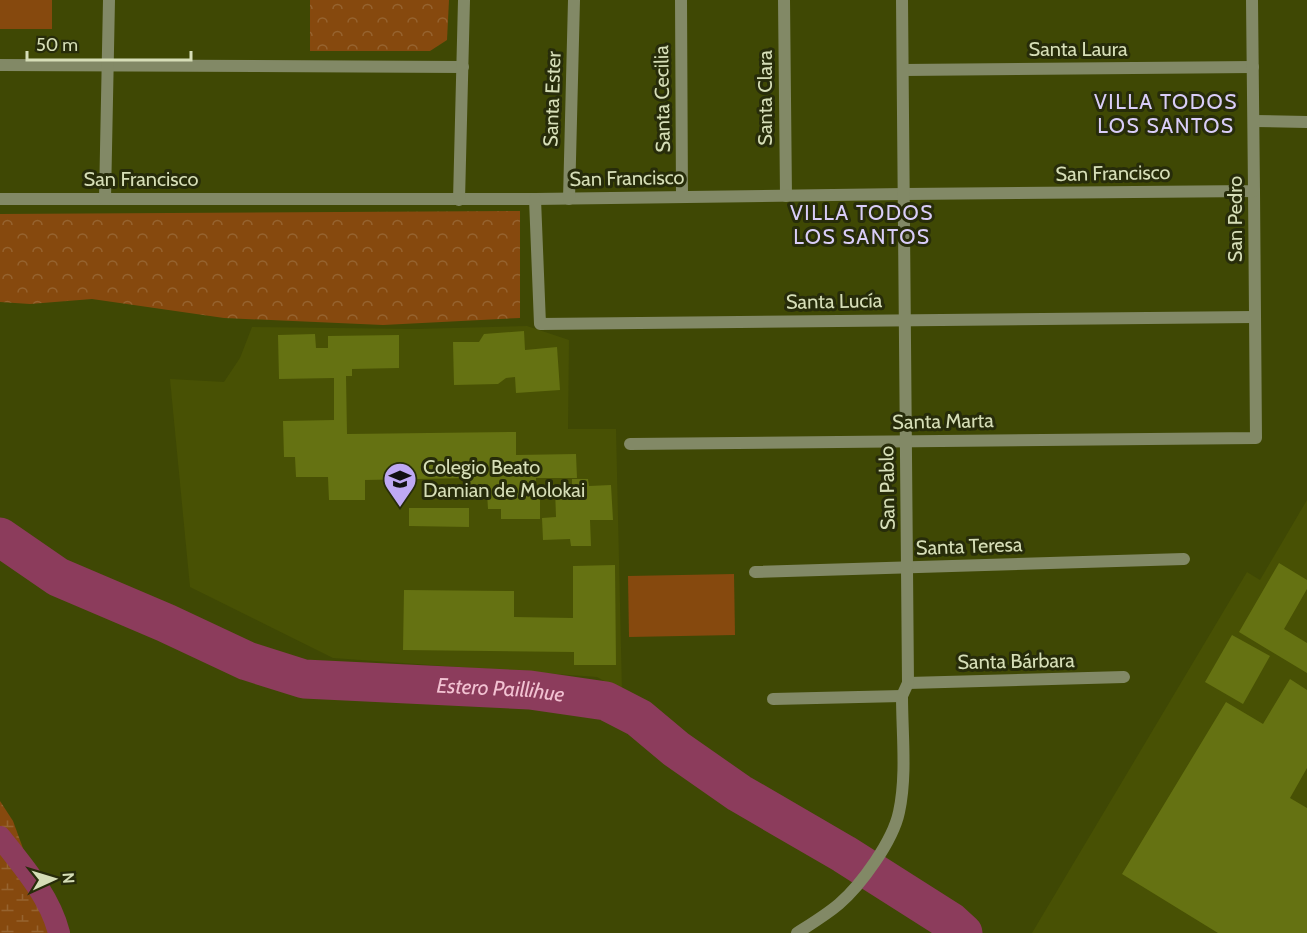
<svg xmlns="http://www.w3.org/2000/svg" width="1307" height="933" font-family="Cabin,sans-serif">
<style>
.built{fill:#485104}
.grass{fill:#86490e}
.wetland{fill:url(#wetland-marsh)}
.park{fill:url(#park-crowns)}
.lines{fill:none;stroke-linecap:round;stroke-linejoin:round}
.canal{stroke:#8c3c5c;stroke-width:22}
.river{stroke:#8c3c5c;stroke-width:39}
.building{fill:#657212}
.minor{stroke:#828966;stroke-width:12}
.tertiary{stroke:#828966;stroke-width:12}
.labels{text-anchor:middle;stroke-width:6;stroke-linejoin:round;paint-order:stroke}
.street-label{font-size:20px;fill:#d6deb7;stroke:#272c0a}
.poi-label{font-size:20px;fill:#d6deb7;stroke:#272c0a;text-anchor:start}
.neighbourhood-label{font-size:21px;letter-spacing:1.5px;fill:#d9cdf8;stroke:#272c0a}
.water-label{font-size:21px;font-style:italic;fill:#f2c2d2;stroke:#272c0a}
</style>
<defs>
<pattern id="wetland-marsh" width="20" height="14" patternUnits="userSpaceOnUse" patternTransform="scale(1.5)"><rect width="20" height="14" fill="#86490e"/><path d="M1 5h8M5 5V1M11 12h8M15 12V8" fill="none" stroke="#96632f"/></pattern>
<pattern id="park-crowns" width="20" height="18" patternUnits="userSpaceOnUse" patternTransform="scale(1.5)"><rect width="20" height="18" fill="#86490e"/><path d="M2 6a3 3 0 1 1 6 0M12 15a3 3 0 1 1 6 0" fill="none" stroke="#96632f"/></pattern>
</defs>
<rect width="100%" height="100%" fill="#3f4804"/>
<g class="built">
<polygon points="527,326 569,340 568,429 616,429 622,691 597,677 333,658 190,587 170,379 224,382 240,358 252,327 415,329"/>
<polygon points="1307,500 1307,933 1032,933 1247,572 1260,580"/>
</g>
<g class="grass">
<rect x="0" y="0" width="52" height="29"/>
<polygon points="734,574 735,635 629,637 628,576"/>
</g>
<polygon class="wetland" points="0,801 13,821 54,933 0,933"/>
<g class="park">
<polygon points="310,0 449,0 447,40 430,51 310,51"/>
<polygon points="520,211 520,318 383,325 224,318 92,299 30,304 0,302 0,214"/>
</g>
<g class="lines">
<path class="canal" d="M0,837c23,29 50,60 59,96"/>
<path class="river" id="s1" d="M0,537l58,40 108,46 81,38 57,18 226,11 76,11 33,17 37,31 63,44 105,61 107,68 12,11"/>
</g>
<g class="building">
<polygon points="524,331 525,350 557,347 560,390 516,393 515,377 506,378 498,384 454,385 453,342 479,342 484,334"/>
<polygon points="315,334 316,348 328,348 328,336 399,335 399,368 352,369 352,376 346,376 347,434 516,432 516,455 576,454 577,478 536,478 536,498 540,497 540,519 501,519 501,509 488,509 487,493 470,493 469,478 365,480 365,500 329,500 328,477 296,477 295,457 284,457 283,421 334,420 334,378 279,379 278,335"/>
<polygon points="572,479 588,479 589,486 611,485 613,520 590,520 591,546 571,546 570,539 543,540 542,518 556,517 555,489 572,488"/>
<polygon points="409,508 469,508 469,527 409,526"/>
<polygon points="1279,563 1307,580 1307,589 1284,629 1307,643 1307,673 1239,632"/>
<polygon points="615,565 616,665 574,665 574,652 403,650 404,590 514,591 514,617 573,618 573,566"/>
<polygon points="1232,635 1270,656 1243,704 1205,682"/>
<polygon points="1290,679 1307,690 1307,768 1290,798 1307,808 1307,933 1218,933 1122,874 1226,702 1263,724"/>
</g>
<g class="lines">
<g class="minor">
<polyline points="681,0 682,197"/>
<polyline points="784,0 786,196"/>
<polyline points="0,65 463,67"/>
<polyline points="903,70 1253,67"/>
<polyline points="1254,121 1307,122"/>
<polyline points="0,199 535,199 904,194"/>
<polyline points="105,199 109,0"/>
<polyline points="535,199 540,324 1254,317"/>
<polyline points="569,199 574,0"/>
<polyline points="459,200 464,0"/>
<polyline points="630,444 1256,438 1254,191"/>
<polyline points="755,572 1184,559"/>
<polyline points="908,683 1124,677"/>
<polyline points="773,699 902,696"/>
</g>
<g class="tertiary">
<polyline points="904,194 1254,191 1252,0"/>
<path d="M797,933c14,-9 29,-18 42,-29 22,-19 54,-63 60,-92 8,-37 3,-78 3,-116l6,-13 -6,-683"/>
</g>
</g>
<defs>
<symbol id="school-pin" viewBox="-11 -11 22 30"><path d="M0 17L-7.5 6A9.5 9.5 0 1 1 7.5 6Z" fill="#bfa9f4" stroke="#272c0a"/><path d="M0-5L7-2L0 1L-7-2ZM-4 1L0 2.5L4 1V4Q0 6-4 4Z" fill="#111"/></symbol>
</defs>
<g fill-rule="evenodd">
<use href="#school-pin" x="381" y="460" width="38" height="52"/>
</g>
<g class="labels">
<g class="street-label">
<text x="1078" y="56">Santa Laura</text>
<text transform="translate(765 98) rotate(-90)" y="7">Santa Clara</text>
<text transform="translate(552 99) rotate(-88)" y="7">Santa Ester</text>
<text transform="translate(662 99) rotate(-91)" y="7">Santa Cecilia</text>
<text transform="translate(1113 173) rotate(-1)" y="7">San Francisco</text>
<text transform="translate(627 178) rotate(-1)" y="7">San Francisco</text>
<text x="141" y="186">San Francisco</text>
<text transform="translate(1235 219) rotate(-90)" y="7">San Pedro</text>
<text transform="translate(834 301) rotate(-1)" y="7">Santa Lucía</text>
<text transform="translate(943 421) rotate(-1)" y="7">Santa Marta</text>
<text transform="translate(887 488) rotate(-91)" y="7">San Pablo</text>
<text transform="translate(969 546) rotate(-2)" y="7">Santa Teresa</text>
<text transform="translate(1016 661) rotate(-1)" y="7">Santa Bárbara</text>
</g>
<g class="poi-label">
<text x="423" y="474">Colegio Beato<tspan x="423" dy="23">Damian de Molokai</tspan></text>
</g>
<g class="neighbourhood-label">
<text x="1166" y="109">VILLA TODOS<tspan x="1166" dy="24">LOS SANTOS</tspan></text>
<text x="862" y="220">VILLA TODOS<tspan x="862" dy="24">LOS SANTOS</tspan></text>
</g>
<g class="water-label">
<text dy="7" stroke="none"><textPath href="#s1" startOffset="534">Estero Paillihue</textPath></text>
</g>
</g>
<g transform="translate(54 879) rotate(86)" stroke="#272c0a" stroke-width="4.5" paint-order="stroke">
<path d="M0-4.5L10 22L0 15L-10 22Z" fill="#d6deb7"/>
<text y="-9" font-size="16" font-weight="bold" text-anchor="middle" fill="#d6deb7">N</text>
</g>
<path d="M27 51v9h164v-9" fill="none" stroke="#d6deb7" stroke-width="3"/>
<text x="36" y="51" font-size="18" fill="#d6deb7" stroke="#272c0a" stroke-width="4.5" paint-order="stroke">50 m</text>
</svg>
